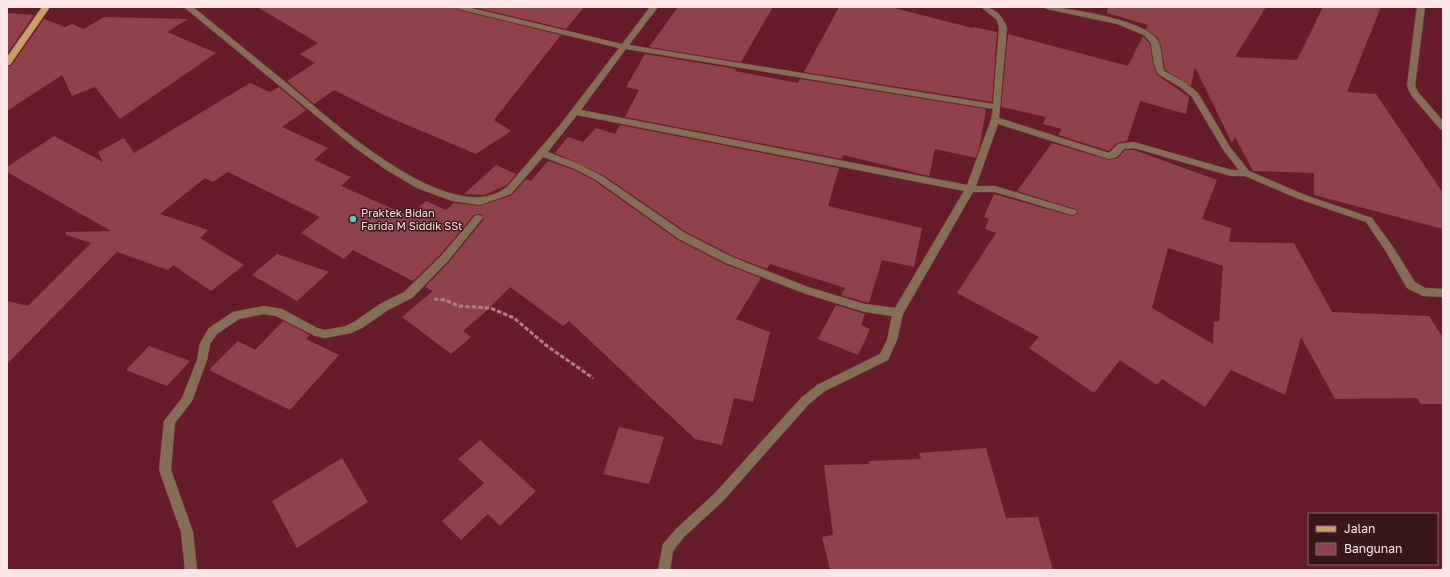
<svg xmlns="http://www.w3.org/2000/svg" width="1450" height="577" font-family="'Golos Text',sans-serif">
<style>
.building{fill:#8f424a;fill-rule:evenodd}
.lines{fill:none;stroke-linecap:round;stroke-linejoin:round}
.minor-casing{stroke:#7f3d48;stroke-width:1}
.major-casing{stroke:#7f3d48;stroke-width:1}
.path{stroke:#af8086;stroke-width:3;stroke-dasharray:4.5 2;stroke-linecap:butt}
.minor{fill:#836f53;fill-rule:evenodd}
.major{fill:#c8a066;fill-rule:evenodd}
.poi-dot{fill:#52cdcd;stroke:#37171a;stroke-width:1.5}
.labels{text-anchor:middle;stroke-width:3;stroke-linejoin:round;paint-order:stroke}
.poi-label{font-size:11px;fill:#fbe7e8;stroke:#37171a;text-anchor:start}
</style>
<rect width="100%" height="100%" fill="#671d29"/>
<g class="building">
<polygon points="257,7 453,7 458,10 561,35 494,120 511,131 476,154 386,116 334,90 314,104 287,81 315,63 300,54 318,43"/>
<polygon points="473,7 584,7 566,29"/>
<polygon points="678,7 773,7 741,62 649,47"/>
<polygon points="839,7 890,7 973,28 973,27 997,32 992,102 804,72"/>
<polygon points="1108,7 1266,7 1235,57 1297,60 1323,7 1381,7 1347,92 1376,94 1443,193 1443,229 1314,195 1314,173 1253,171 1235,137 1232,143 1195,67 1191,86 1165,70 1161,45 1157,37 1146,29 1148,25 1107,13"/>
<polygon points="7,13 34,15 7,54"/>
<polygon points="104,17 188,19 167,32 216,53 120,119 95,87 72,96 62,75 7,111 7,66 11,66 44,19 65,27 72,24 84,29"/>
<polygon points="1008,34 1128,66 1143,36 1150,44 1153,64 1157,75 1189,97 1186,114 1140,101 1127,141 1117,143 1109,151 1058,135 1062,129 1043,124 1046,117 1001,107"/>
<polygon points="645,54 736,69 735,71 798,83 800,79 986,109 979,149 976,158 935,149 929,176 843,155 842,159 625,117 639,90 626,87"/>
<polygon points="250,83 270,92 279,87 306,110 282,127 328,148 314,160 351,177 341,186 409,216 426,201 446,210 454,203 480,206 512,195 526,179 531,181 548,161 574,170 595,181 678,240 725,264 761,278 736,319 770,332 753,402 734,398 722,445 695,439 569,321 563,326 510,287 484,313 463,331 471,337 451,354 402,317 433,291 425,287 449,262 484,219 482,215 478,214 474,215 441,254 413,281 353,250 344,259 301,233 320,217 228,172 213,182 205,178 160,214 208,230 200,238 244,265 211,291 173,265 168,270 117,252 7,364 7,301 28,306 91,243 66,235 66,232 111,231 7,172 7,167 54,136 103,162 98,152 124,138 134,153"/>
<polygon points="620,125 839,168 828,206 922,228 914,267 882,260 869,303 841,295 845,288 770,264 767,269 733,256 686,232 603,175 555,153 568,137 583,142 596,128 615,134"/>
<path d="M1052,143l57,17 9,-2 7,-8h9l83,30 -15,39 29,9 -2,14 65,1 38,69 97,4 14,22v66h-22l-4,-6 -82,1 -34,-62 -16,58 -54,-25 -26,37 -43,-28 -5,6 -37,-25 -26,33 -65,-45 10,-11 -82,-44 39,-60 -11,-4 4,-10 -5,-2 10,-23 78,22 6,-3 -3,-4 -58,-18zM1168,248l55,18 -4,56 -5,-1 -1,23 -61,-36z"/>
<polygon points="496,165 516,174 507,185 484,195 464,194"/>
<polygon points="277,254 329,272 297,301 252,275"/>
<polygon points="836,305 865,314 861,325 870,329 858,355 818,339"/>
<polygon points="283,321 310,335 306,339 339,355 290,410 209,370 238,341 255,350"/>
<polygon points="149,346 190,361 167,386 126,370"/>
<polygon points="619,427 664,437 649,484 603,474"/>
<polygon points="480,440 536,491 500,526 488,514 461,540 442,521 484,483 458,459"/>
<polygon points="986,448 1006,518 1038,517 1053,570 830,570 822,537 833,535 824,465 869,464 869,461 921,459 919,453"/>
<polygon points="342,458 368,502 297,548 272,501"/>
</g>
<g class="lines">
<defs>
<g id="minor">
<path d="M184,7h9c32,26 64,52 96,78 41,34 165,148 219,101l52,-61 59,-77 -161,-39 -4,-2h13l155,37 28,-37h8l-29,38 364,59 6,-76 -2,-8 -16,-13c14,0 22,9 26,21l-8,90 110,35 9,-9 16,-2 97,28h8l-15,-19 -32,-54 -12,-10 -22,-13 -4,-10 -3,-21 -7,-8 -27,-11 -70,-15 -4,-2c24,0 99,13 113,31 7,8 5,23 8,33l22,12 12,10 32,54 19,24 56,24 67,23 19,26 24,38 10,6 18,1v8l-20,-1 -16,-8 -22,-38 -19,-28 -67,-23 -54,-23h-14l-97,-28 -10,1 -7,8 -8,2 -111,-35 -22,62h19l80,24 2,2 -2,2 -3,1 -77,-23h-22l-70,122 -6,26 -9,20 -63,31 -16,13 -86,97 -39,36 -11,14 -3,19h-12l5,-26 13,-15 39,-36 86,-95 16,-13 63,-31 7,-14 5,-24 -27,-4 -59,-18 -80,-31 -47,-24 -83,-59 -21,-11 -32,-12 -32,37 -31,11 -28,-4 -35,-13 -32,-19 -31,-22zM626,49l367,60 -2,11 -24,65 -386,-75zM577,115l387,76 -69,117 -30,-4 -57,-17 -76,-30 -47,-24 -83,-57 -21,-11 -33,-13z"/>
<polygon points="1417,7 1425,7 1415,86 1418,92 1443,121 1443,130 1440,129 1411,95 1407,86"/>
<polygon points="478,215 481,216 483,218 481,220 448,261 412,298 388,310 362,328 351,333 325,338 315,336 276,316 264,314 239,319 217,334 210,344 207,360 192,401 175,423 171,470 193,532 197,570 185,570 181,532 159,470 164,421 182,398 197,360 200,343 209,328 233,312 264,306 282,309 317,328 325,330 346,326 354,322 380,304 404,292 442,255 475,216"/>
</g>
<polygon id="major" points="42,7 50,7 10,65 7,65 7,57"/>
</defs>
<use href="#minor" class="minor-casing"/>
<use href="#major" class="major-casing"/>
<polyline class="path" points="434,299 445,300 459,306 490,308 514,318 547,346 593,378"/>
<use href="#minor" class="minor"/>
<use href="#major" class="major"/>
</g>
<circle class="poi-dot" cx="353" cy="219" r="4"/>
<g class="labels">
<g class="poi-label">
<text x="361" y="217">Praktek Bidan<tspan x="361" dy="13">Farida M Siddik SSt</tspan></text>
</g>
</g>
<rect width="1450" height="577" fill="none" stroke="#fbe7e8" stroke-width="16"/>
<rect x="1308" y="513" width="130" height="52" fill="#37171a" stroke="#856a6c"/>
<rect x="1316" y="526" width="20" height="6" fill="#c8a066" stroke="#856a6c"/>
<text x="1344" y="533" font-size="12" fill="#fbe7e8">Jalan</text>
<rect x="1316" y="543" width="20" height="12" fill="#8f424a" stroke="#856a6c"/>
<text x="1344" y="553" font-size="12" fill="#fbe7e8">Bangunan</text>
</svg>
